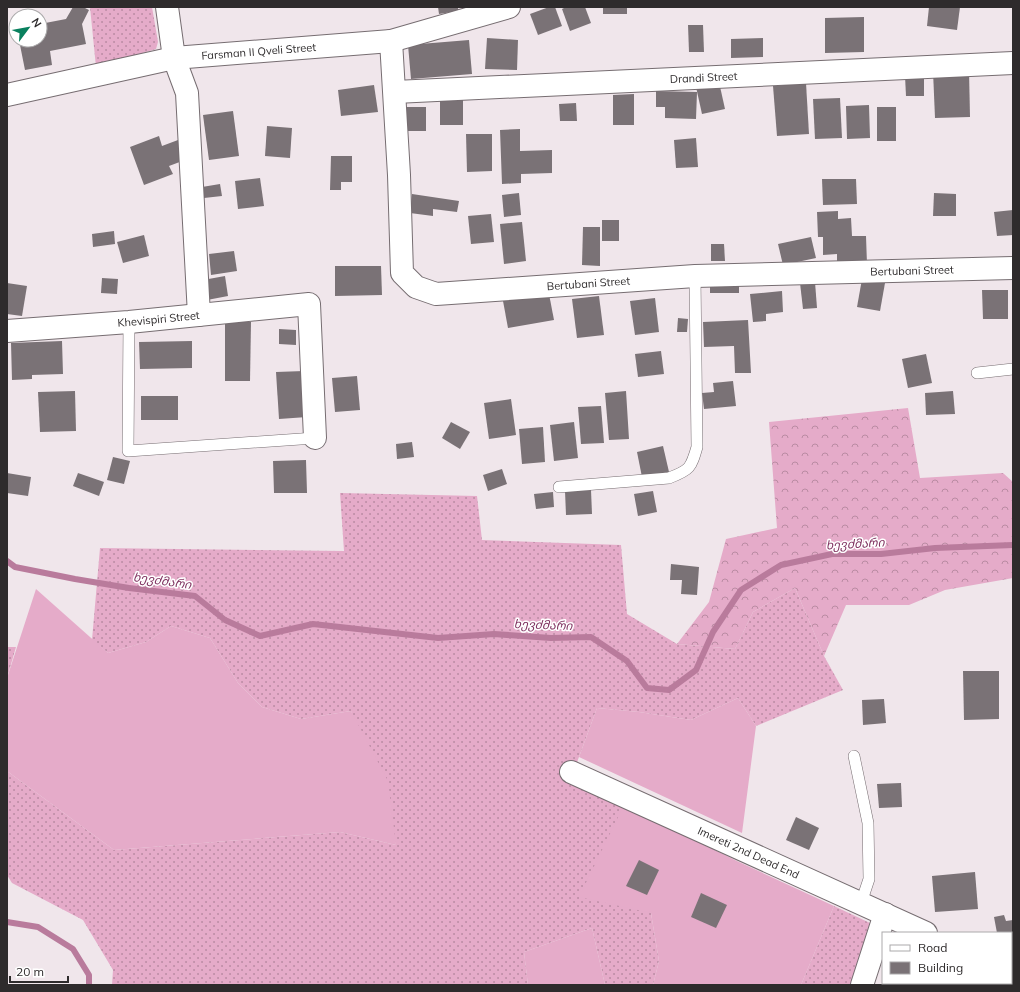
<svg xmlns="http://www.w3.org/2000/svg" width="1020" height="992" font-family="Mulish,'Noto Sans Georgian',sans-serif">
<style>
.grass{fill:url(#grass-dots)}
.forest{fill:url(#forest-crowns)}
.garden{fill:#e5abc9}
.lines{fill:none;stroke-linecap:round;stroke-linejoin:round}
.stream{stroke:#b97b9c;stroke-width:6}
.building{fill:#7a7276}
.service-casing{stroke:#766d71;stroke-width:12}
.minor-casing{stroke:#766d71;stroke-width:24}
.service{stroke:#fff;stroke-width:11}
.minor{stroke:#fff;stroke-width:22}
.labels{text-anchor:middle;stroke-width:3;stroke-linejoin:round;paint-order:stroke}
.street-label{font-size:11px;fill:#2e2b2c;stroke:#fff}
.water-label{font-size:12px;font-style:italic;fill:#813462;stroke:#fff}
</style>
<defs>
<pattern id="grass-dots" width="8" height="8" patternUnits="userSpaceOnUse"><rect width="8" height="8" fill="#e5abc9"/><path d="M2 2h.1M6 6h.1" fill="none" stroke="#ba8ba3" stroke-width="1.8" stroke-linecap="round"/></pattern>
<pattern id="forest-crowns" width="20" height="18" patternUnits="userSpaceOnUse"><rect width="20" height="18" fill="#e5abc9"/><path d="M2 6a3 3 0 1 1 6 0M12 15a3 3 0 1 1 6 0" fill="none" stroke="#ba8ba3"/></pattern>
</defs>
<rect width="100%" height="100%" fill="#f0e6eb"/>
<g class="grass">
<polygon points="90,7 152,7 158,42 156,49 96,67"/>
<polygon points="340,493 477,496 482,540 621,545 627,614 677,644 735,649 753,612 795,588 824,656 843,690 756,726 738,698 691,720 639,712 597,708 569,784 624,805 651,913 659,961 653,985 605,985 592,928 524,952 528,985 112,985 113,970 83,920 12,883 7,875 7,771 114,850 340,832 396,845 351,711 301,719 262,707 238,683 210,638 171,626 146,642 108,653 92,640 100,548 344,551"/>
<polygon points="7,647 16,647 7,678"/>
<polygon points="834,906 870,923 852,985 801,985"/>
</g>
<polygon class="forest" points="908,408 920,478 1003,473 1013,482 1013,578 945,590 909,605 846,605 824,656 795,588 753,612 735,649 677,644 709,602 726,539 777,528 769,422"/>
<g class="garden">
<polygon points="36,589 108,653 146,642 171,626 210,638 238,683 262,707 301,719 351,711 388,781 396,845 340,832 114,850 7,771 7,678"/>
<polygon points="738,698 756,726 742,833 579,757 597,708 639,712 691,720"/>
<polygon points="624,805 739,862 834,906 801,985 653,985 659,961 651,913 579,897"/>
<polygon points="592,928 605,985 528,985 524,952"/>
</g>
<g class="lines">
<g class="stream">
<polyline points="7,561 15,567 75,579 129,588 195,596 225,620 260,636 313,624 438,638 494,634 551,638 591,637 627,661 647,688 669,690 696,670 713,632 741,590 781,565 832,554 881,554 935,548 1013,545"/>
<polyline points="7,922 38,927 73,949 89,975 89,985"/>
</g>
</g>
<g class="building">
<polygon points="73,7 83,7 89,10 82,24 86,44 50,51 52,65 25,70 19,40 40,40 40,24 66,19"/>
<polygon points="438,7 458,7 458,11 439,14"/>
<polygon points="549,7 555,7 562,26 538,35 530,14"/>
<polygon points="566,7 585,7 591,23 570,31 562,9"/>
<rect x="603" y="7" width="24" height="7"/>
<polygon points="929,7 960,7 957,30 927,26"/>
<polygon points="864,17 864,52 825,53 825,18"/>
<polygon points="688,25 703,25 704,52 689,52"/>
<polygon points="487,38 518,40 517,70 485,69"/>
<polygon points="763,38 763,57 731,58 731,39"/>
<polygon points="469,40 472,74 411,79 408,45"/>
<polygon points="969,70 970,117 935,118 933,71"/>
<polygon points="924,75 924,96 906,96 905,76"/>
<polygon points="719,82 725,109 702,114 696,87"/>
<polygon points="806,83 809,134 777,136 773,86"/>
<polygon points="374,85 378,112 341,116 338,90"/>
<polygon points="656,91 697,92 696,119 665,118 665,107 656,107"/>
<polygon points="634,94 634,125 613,125 613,95"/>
<polygon points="840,98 842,138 815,139 813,99"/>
<rect x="440" y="99" width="23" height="26"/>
<polygon points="576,103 577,121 560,121 559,104"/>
<polygon points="869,105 870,138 847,139 846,106"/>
<rect x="402" y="107" width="24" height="24"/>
<rect x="877" y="107" width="19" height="34"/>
<polygon points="233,111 239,156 209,160 203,115"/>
<polygon points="267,126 292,128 290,158 265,156"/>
<polygon points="520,129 520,151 552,150 552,173 521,174 521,183 502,184 500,130"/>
<polygon points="466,134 492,134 492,171 467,172"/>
<polygon points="159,136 162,146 178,140 185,160 169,166 173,174 144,185 130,147"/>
<polygon points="696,138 698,167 676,168 674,140"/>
<polygon points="331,156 352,156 352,182 341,182 341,190 330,190"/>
<polygon points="260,178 264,206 238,209 235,181"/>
<polygon points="822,179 856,179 857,204 823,205"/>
<polygon points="220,184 222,196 204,198 202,187"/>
<polygon points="519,193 521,215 504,217 502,195"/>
<polygon points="934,193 956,194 956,216 933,216"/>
<polygon points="412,194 459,201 457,212 433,209 433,216 410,213"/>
<polygon points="1013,210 1013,235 997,236 994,212"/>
<polygon points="838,211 838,219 851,218 852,236 866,236 867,264 837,265 837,254 823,255 823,237 818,237 817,212"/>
<polygon points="491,214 494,242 471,244 468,216"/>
<rect x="602" y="220" width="17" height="21"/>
<polygon points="522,222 526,261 504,264 500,224"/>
<polygon points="583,227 600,227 600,266 582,265"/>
<polygon points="114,231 115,244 93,247 92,234"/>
<polygon points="144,235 149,256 123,263 117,242"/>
<polygon points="811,237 816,258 783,265 778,244"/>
<polygon points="711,244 724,244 725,261 711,261"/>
<polygon points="234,251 237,271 211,275 209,254"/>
<polygon points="335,266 381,266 382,295 335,296"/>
<polygon points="225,276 228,296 207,300 203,280"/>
<polygon points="102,278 118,279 117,294 101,293"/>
<polygon points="862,279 885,283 880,311 857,307"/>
<polygon points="815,282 817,308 803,309 800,283"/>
<polygon points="7,283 27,286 22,316 7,314"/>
<rect x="710" y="283" width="29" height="10"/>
<polygon points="982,290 1008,290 1008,319 983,319"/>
<polygon points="782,291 783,312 766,314 766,321 753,322 750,294"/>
<polygon points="549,294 554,320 508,328 503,301"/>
<polygon points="599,296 604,335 577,338 572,299"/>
<polygon points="655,298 659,332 635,335 630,301"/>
<polygon points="678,318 688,319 687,332 677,332"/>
<polygon points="748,320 751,373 735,373 734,346 704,347 703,322"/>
<polygon points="225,322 251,322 250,381 225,381"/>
<polygon points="279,329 296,330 296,345 279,344"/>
<polygon points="62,341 63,374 32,375 32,379 12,380 11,343"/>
<polygon points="192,341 192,368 140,369 139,342"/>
<polygon points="661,351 664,374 638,377 635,354"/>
<polygon points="926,354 932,383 908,388 902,359"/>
<polygon points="304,371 307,417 279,419 276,372"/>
<polygon points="357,376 360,410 335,412 332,378"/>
<polygon points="733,381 736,406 704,409 702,393 714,392 713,383"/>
<polygon points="75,391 76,431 40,432 38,392"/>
<polygon points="626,391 629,439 609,440 605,393"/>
<polygon points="953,391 955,414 926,415 925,393"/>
<rect x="141" y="396" width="37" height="24"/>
<polygon points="511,399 516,435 489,439 484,403"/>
<polygon points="601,406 604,443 581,444 578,407"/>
<polygon points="451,422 470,432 460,449 442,438"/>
<polygon points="574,422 578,458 554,461 550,425"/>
<polygon points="543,427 545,462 522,464 519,429"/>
<polygon points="412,442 414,457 397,459 396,444"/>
<polygon points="663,446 669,472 642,477 637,452"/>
<polygon points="113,457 130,461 124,484 107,480"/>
<polygon points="306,460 307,493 274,493 273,461"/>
<polygon points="502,469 507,484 488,491 483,475"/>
<polygon points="7,473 31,477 28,496 7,493"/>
<polygon points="78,473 104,482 99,496 73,486"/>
<polygon points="591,490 592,514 566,515 565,491"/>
<polygon points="653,491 657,512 638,516 634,494"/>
<polygon points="553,492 554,507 536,509 534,494"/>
<polygon points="671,564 699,567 697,595 681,594 682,580 670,580"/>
<polygon points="963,671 999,671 999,719 964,720"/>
<polygon points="884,699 886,723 863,725 862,700"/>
<polygon points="901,783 902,807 879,808 877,784"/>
<polygon points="796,817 819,828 809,850 786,840"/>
<polygon points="639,860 659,870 647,895 626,886"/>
<polygon points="975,872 978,909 935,912 932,876"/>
<polygon points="701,893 727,905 716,928 691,917"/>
<polygon points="1004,915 1006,921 1013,920 1013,933 997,933 994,917"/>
</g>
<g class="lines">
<defs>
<g id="service">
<polyline points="129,322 128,451 315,438"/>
<polyline points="977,373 1013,369"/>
<path d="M559,487l110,-9c21,-8 22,-10 28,-31l-2,-171"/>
<polyline points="854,756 868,823 869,879 861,903"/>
</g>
<g id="minor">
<polyline points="167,7 174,58 187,93 199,315"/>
<path id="s1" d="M391,41l8,134 3,98 14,14 20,7 259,-18 318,-8"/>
<path id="s2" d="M395,92l618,-29"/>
<path id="s3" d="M7,95l167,-37 217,-17 118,-34"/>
<path id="s4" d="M7,331l122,-9 180,-18 6,134"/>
<path id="s5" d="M571,772l355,161"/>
<polyline points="1011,963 1013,962"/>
<polyline points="862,985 885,914"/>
</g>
</defs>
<use href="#service" class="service-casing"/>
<use href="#minor" class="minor-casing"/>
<use href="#service" class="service"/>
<use href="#minor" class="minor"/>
</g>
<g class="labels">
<g class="street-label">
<text dy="4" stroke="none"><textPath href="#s3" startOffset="256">Farsman II Qveli Street</textPath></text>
<text dy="4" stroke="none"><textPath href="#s2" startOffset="309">Drandi Street</textPath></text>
<text dy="4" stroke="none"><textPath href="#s1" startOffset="750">Bertubani Street</textPath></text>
<text dy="4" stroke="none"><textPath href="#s1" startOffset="426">Bertubani Street</textPath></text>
<text dy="4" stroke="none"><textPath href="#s4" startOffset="152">Khevispiri Street</textPath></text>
<text dy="4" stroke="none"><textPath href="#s5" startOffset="195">Imereti 2nd Dead End</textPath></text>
</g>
<g class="water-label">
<text transform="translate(855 544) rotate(-3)" y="4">ხევძმარი</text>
<text transform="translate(162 581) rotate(8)" y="4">ხევძმარი</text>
<text transform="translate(543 625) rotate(2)" y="4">ხევძმარი</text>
</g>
</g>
<rect width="1020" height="992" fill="none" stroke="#2e2b2c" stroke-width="16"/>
<rect x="882" y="932" width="130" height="52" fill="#ffffff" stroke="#abaaab"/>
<rect x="890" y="945" width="20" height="6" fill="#ffffff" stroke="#abaaab"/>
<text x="918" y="952" font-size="12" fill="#2e2b2c">Road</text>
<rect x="890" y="962" width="20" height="12" fill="#7a7276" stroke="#abaaab"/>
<text x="918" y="972" font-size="12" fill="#2e2b2c">Building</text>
<g transform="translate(28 28) rotate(58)"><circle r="19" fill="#ffffff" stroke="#abaaab"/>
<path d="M0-3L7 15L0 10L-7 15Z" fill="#09805e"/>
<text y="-6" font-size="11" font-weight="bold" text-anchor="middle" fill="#2e2b2c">N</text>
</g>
<path d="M10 976v6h58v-6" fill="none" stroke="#2e2b2c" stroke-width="2"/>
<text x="16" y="976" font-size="12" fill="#2e2b2c" stroke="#ffffff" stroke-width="3" paint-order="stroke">20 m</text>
</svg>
